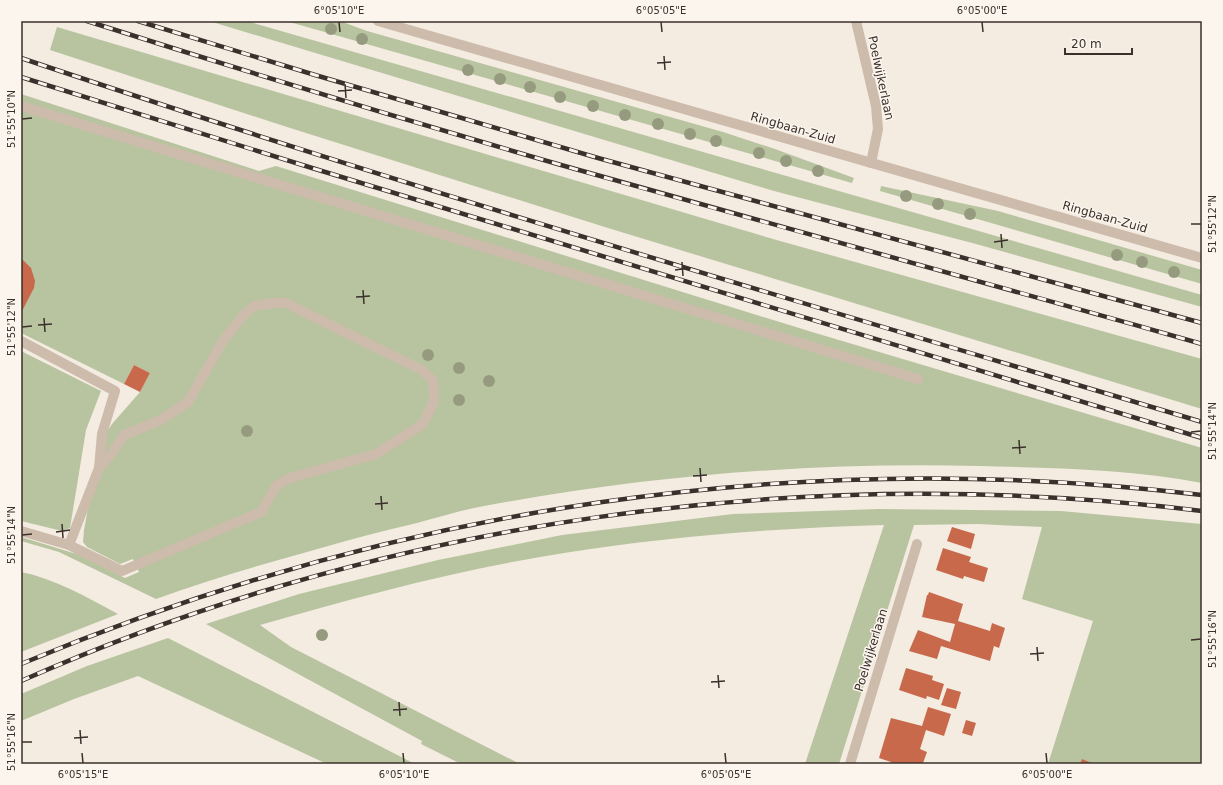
<svg xmlns="http://www.w3.org/2000/svg" width="1223" height="785" font-family="'DejaVu Sans',sans-serif">
<style>
.green{fill:#b8c4a0}
.building{fill:#c8694b}
.lines{fill:none;stroke-linecap:round;stroke-linejoin:round}
.minor{stroke:#cdbbac;stroke-width:10}
.rail-casing{stroke:#3b302b;stroke-width:4.5}
.rail{stroke:#fbf5ee;stroke-width:3;stroke-dasharray:9;stroke-linecap:butt}
.tree{fill:#969b7f}
.ticks{fill:none;stroke:#3b302b;stroke-width:1.5}
.labels{text-anchor:middle;stroke-width:3;stroke-linejoin:round;paint-order:stroke}
.street-label{font-size:12px;fill:#3b302b;stroke:#fbf5ee}
.neatline{fill:none;stroke:#3b302b;stroke-width:1.5}
.ticks-label{font-size:10px;text-anchor:middle;fill:#3b302b}
</style>
<rect width="100%" height="100%" fill="#f4ebe1"/>
<g class="green">
<polygon points="209,21 246,21 1202,295 1202,307 976,244 774,191"/>
<polygon points="286,21 340,21 367,31 723,132 775,149 854,178 852,183"/>
<polygon points="57,27 773,239 1202,359 1202,409 608,228 287,127 50,50"/>
<path d="M21,94l238,77 17,-5 536,166 390,116v35c-73,-14 -149,-15 -223,-17 -169,-4 -339,10 -505,42 -19,4 -38,10 -57,15 -35,8 -69,17 -103,27 -54,15 -106,30 -158,49l-97,-47 -38,-11v-4l62,19 42,22 14,-6 -6,-13 -13,5 -33,-17 -4,-5 1,-12 16,-87 12,-19 28,-32 10,-19 -16,-8 -10,19 -103,-51z"/>
<polygon points="881,186 998,211 1202,270 1202,284 880,191"/>
<polygon points="21,351 101,391 86,430 70,528 62,531 21,521"/>
<path d="M878,509l183,2 141,13v240h-154l45,-143 -71,-22 20,-72 -64,-3 -64,1 -75,239h-34l79,-239c-107,3 -214,11 -320,28 -103,16 -204,43 -304,72l31,22 229,117h-59l-40,-20 1,-3 -216,-117 93,-30 139,-34 124,-25 171,-21z"/>
<path d="M21,572c35,7 65,25 97,42l-97,38z"/>
<polygon points="168,638 415,764 327,764 138,676 74,699 21,721 21,694 87,666"/>
</g>
<g class="building">
<polygon points="21,258 31,268 35,281 34,288 21,313"/>
<polygon points="134,365 150,373 140,392 124,384"/>
<polygon points="952,527 975,534 971,549 947,541"/>
<polygon points="943,548 971,557 969,562 988,568 984,582 964,576 963,579 936,570"/>
<polygon points="929,592 963,604 958,621 990,631 992,623 1005,628 999,648 994,646 990,661 941,646 937,659 909,651 918,630 950,642 955,624 922,617 927,595 928,595"/>
<polygon points="906,668 933,676 932,680 944,684 939,700 927,696 926,699 899,690"/>
<polygon points="947,688 961,692 956,709 941,705"/>
<polygon points="928,707 951,714 944,736 926,730 920,749 927,752 923,763 926,764 890,764 891,762 879,758 891,718 922,726"/>
<polygon points="966,720 976,723 972,736 962,733"/>
<polygon points="1082,759 1094,764 1080,764"/>
</g>
<g class="lines">
<g class="minor">
<polyline points="378,21 1202,258"/>
<polyline points="856,21 876,106 878,129 871,163"/>
<polyline points="21,106 918,379"/>
<polyline points="21,341 115,391 102,434 99,468 69,545"/>
<polyline points="21,531 69,545 122,571 261,512 277,485 290,478 376,454 423,424 434,401 433,381 422,370 286,303 272,303 254,306 243,316 223,341 188,402 161,420 124,435 112,453 99,468"/>
<polyline points="850,764 917,544"/>
</g>
<defs>
<g id="rail">
<path d="M87,21c157,50 315,98 474,144 214,61 428,118 641,179"/>
<polyline points="138,21 315,75 598,158 1202,323"/>
<path d="M21,58c390,131 786,246 1181,364"/>
<polyline points="21,77 312,168 1202,438"/>
<path d="M21,664c377,-157 775,-218 1181,-169"/>
<path d="M21,681c367,-162 783,-219 1181,-170"/>
</g>
</defs>
<use href="#rail" class="rail-casing"/>
<use href="#rail" class="rail"/>
</g>
<g class="tree">
<circle cx="331" cy="29" r="6"/>
<circle cx="362" cy="39" r="6"/>
<circle cx="468" cy="70" r="6"/>
<circle cx="500" cy="79" r="6"/>
<circle cx="530" cy="87" r="6"/>
<circle cx="560" cy="97" r="6"/>
<circle cx="593" cy="106" r="6"/>
<circle cx="625" cy="115" r="6"/>
<circle cx="658" cy="124" r="6"/>
<circle cx="690" cy="134" r="6"/>
<circle cx="716" cy="141" r="6"/>
<circle cx="759" cy="153" r="6"/>
<circle cx="786" cy="161" r="6"/>
<circle cx="818" cy="171" r="6"/>
<circle cx="906" cy="196" r="6"/>
<circle cx="938" cy="204" r="6"/>
<circle cx="970" cy="214" r="6"/>
<circle cx="1117" cy="255" r="6"/>
<circle cx="1142" cy="262" r="6"/>
<circle cx="1174" cy="272" r="6"/>
<circle cx="428" cy="355" r="6"/>
<circle cx="459" cy="368" r="6"/>
<circle cx="489" cy="381" r="6"/>
<circle cx="459" cy="400" r="6"/>
<circle cx="247" cy="431" r="6"/>
<circle cx="322" cy="635" r="6"/>
</g>
<path class="ticks" d="M339,22l1,10M661,22l1,10M982,22l1,10M664,56l1,14M657,63l14,-1M345,84l1,14M338,91l14,-1M22,119l10,-1M1191,224h10M1001,234l1,14M994,242l14,-2M682,262l1,14M675,270l14,-2M363,290l1,14M356,297l14,-1M44,318l1,14M38,325l14,-1M22,327l10,-1M1191,432l10,-1M1019,440l1,14M1012,448l14,-1M700,468l1,14M693,476l14,-1M381,496l1,14M375,504l13,-1M62,524l1,14M56,532l14,-2M22,535l10,-1M1191,640l10,-1M1037,647l1,14M1030,654l14,-1M718,675l1,13M711,682l14,-1M399,702l1,14M393,710l14,-1M80,730l1,14M74,738l14,-1M22,742h10M82,753l1,10M403,753l1,10M725,753l1,10M1046,753l1,10"/>
<g class="labels">
<g class="street-label">
<text transform="translate(881 78) rotate(78)" y="4">Poelwijkerlaan</text>
<text transform="translate(793 128) rotate(16)" y="4">Ringbaan-Zuid</text>
<text transform="translate(1105 217) rotate(16)" y="4">Ringbaan-Zuid</text>
<text transform="translate(871 650) rotate(-73)" y="4">Poelwijkerlaan</text>
</g>
</g>
<rect width="1223" height="785" fill="none" stroke="#fbf5ee" stroke-width="44"/>
<path d="M1065 48v6h67v-6" fill="none" stroke="#3b302b" stroke-width="2"/>
<text x="1071" y="48" font-size="12" fill="#3b302b" stroke="#fbf5ee" stroke-width="3" paint-order="stroke">20 m</text>
<rect x="22" y="22" width="1179" height="741" class="neatline"/>
<g class="ticks-label">
<text x="339" y="14">6°05'10"E</text>
<text x="661" y="14">6°05'05"E</text>
<text x="982" y="14">6°05'00"E</text>
<text transform="translate(11 119) rotate(-90)" y="4">51°55'10"N</text>
<text transform="translate(1212 224) rotate(-90)" y="4">51°55'12"N</text>
<text transform="translate(11 327) rotate(-90)" y="4">51°55'12"N</text>
<text transform="translate(1212 431) rotate(-90)" y="4">51°55'14"N</text>
<text transform="translate(11 535) rotate(-90)" y="4">51°55'14"N</text>
<text transform="translate(1212 639) rotate(-90)" y="4">51°55'16"N</text>
<text transform="translate(11 742) rotate(-90)" y="4">51°55'16"N</text>
<text x="83" y="778">6°05'15"E</text>
<text x="404" y="778">6°05'10"E</text>
<text x="726" y="778">6°05'05"E</text>
<text x="1047" y="778">6°05'00"E</text>
</g>
</svg>
